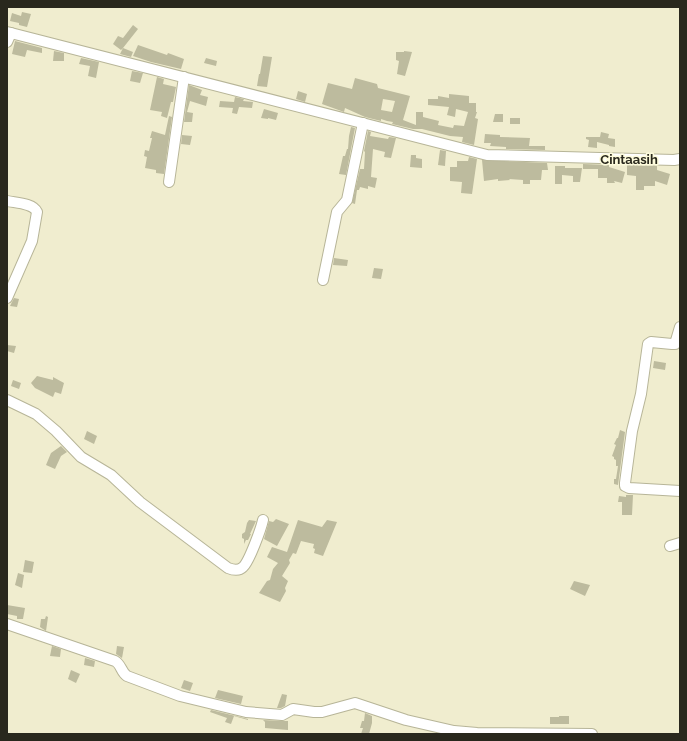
<svg xmlns="http://www.w3.org/2000/svg" width="687" height="741" font-family="Raleway,sans-serif">
<style>
.building{fill:#bdbb9e;fill-rule:evenodd}
.lines{fill:none;stroke-linecap:round;stroke-linejoin:round}
.minor-casing{stroke:#b7b598;stroke-width:12}
.minor{stroke:#fff;stroke-width:10}
.labels{text-anchor:middle;stroke-width:3;stroke-linejoin:round;paint-order:stroke}
.quarter-label{font-size:13px;font-weight:bold;fill:#29281d;stroke:#fdfbdc}
</style>
<rect width="100%" height="100%" fill="#f0edcf"/>
<g class="building">
<polygon points="22,12 31,14 27,27 19,25 19,23 10,21 12,13 21,16"/>
<polygon points="133,25 138,29 123,48 133,52 131,57 120,54 123,48 121,50 113,44 118,36 123,38"/>
<polygon points="15,41 42,48 42,53 27,50 25,57 12,54"/>
<polygon points="138,45 167,55 168,53 184,59 181,69 151,62 133,56"/>
<polygon points="54,51 64,53 64,61 53,61"/>
<polygon points="404,51 412,52 405,76 397,74 399,61 396,60 396,52 404,52"/>
<polygon points="263,56 272,57 267,87 257,86 259,74 260,74"/>
<polygon points="81,58 99,62 96,78 88,76 90,66 79,64"/>
<polygon points="206,58 217,61 216,66 204,63"/>
<polygon points="132,71 143,73 140,83 130,81"/>
<polygon points="157,77 164,79 163,84 176,87 173,102 171,102 167,118 161,116 162,112 150,110"/>
<path d="M355,78l22,6 1,4 32,8 -7,24 13,5v-13h7v5l16,4 -1,4 15,3 1,-3 10,1 4,-14 -12,-3 -1,8 -8,-2 2,-8 -21,-2v-6h10v-3l11,2v-4l20,2v7h7v9h1l-2,6 3,1 -4,26 -12,-3 1,-5 -13,-1 -28,-7h-9l-21,-5 1,-2 -6,-1 -6,-2v2l-16,-4 -20,-9 -1,4 -22,-8 6,-21 24,6zM383,99l12,2 -3,11 -11,-2z"/>
<polygon points="189,85 202,90 200,95 208,97 206,106 190,101 187,112 193,113 192,122 184,122"/>
<polygon points="298,91 307,94 305,102 296,99"/>
<polygon points="235,97 244,99 243,101 253,102 252,108 239,107 237,114 232,113 233,108 219,107 220,101 234,102"/>
<polygon points="264,109 278,113 276,120 268,118 268,119 261,118"/>
<polygon points="495,114 503,114 503,122 493,122"/>
<polygon points="169,116 172,117 164,174 156,173 156,170 145,168 147,157 144,156 145,150 149,151 152,138 150,138 152,131 165,135"/>
<rect x="510" y="118" width="10" height="6"/>
<polygon points="351,127 355,128 346,175 339,174 343,156 345,156 347,149 348,149 349,136"/>
<polygon points="368,131 371,132 370,136 388,139 389,137 396,138 391,158 384,157 385,152 373,149 371,177 377,178 375,188 368,186 368,189 360,187 359,190 357,190 355,204 352,203 360,169 364,169 365,152 364,151"/>
<polygon points="601,132 609,134 608,138 615,139 615,147 609,146 609,145 597,142 597,148 588,147 589,140 586,139 586,137 600,137"/>
<polygon points="485,134 500,135 500,137 530,138 529,146 545,146 545,150 506,149 506,147 490,146 491,143 484,143"/>
<polygon points="182,135 192,136 190,145 181,144"/>
<polygon points="440,150 446,151 445,166 438,165"/>
<polygon points="411,155 416,155 416,158 422,159 422,168 410,167"/>
<polygon points="469,157 477,159 472,194 461,193 462,182 450,181 450,167 457,167 457,161 468,161"/>
<polygon points="482,160 547,163 548,170 542,170 541,180 530,180 530,184 523,184 523,180 509,179 510,180 498,181 498,179 484,181"/>
<polygon points="583,164 609,165 609,167 625,172 622,183 614,181 615,183 607,183 607,178 598,178 598,169 583,169"/>
<polygon points="627,165 657,166 657,170 670,174 667,185 655,181 655,186 644,186 644,190 636,190 636,176 627,175"/>
<polygon points="555,166 565,166 565,168 582,168 580,182 573,182 573,176 562,175 562,184 555,184"/>
<polygon points="334,258 348,260 347,266 333,265"/>
<polygon points="374,268 383,269 381,279 372,278"/>
<polygon points="14,298 19,299 17,307 10,306"/>
<polygon points="7,345 16,346 14,353 7,351"/>
<polygon points="654,361 666,363 665,370 653,368"/>
<polygon points="37,376 53,380 53,377 64,383 61,394 55,392 53,397 35,388 31,383"/>
<polygon points="13,380 21,383 19,389 11,386"/>
<polygon points="620,430 625,432 618,485 614,484 614,479 616,479 618,466 616,466 616,460 614,459 614,457 612,456 616,445 614,444 617,438 618,438"/>
<polygon points="87,431 97,436 94,444 84,439"/>
<polygon points="61,446 67,452 61,456 55,469 46,465 51,453"/>
<polygon points="626,495 633,495 632,515 622,515 622,502 618,502 619,496 626,497"/>
<polygon points="276,519 289,524 277,546 264,539 269,521 273,522"/>
<polygon points="249,520 256,521 250,534 251,534 248,540 246,540 244,544 244,539 242,538 242,534 245,532 247,523"/>
<polygon points="298,520 322,527 327,520 337,522 323,556 314,553 315,549 313,548 314,544 301,541 296,554 293,553 289,560 290,563 282,576 288,581 285,588 286,591 280,602 259,593 267,581 270,580 273,569 278,563 267,557 272,547 287,552"/>
<polygon points="25,560 34,562 32,573 23,572"/>
<polygon points="18,573 24,575 22,588 15,585"/>
<polygon points="574,581 590,585 585,596 570,589"/>
<polygon points="7,605 25,608 23,619 17,619 17,616 7,614"/>
<polygon points="46,616 48,617 46,631 40,627 41,619 45,619"/>
<polygon points="52,646 61,649 60,657 50,656"/>
<polygon points="117,646 124,647 122,658 116,654"/>
<polygon points="85,658 95,661 94,667 84,665"/>
<polygon points="71,670 80,674 76,683 68,679"/>
<polygon points="184,680 193,683 190,691 181,688"/>
<polygon points="218,690 243,696 241,704 215,698"/>
<polygon points="282,694 287,695 285,706 281,708 277,708"/>
<polygon points="211,710 244,718 248,719 248,720 234,716 231,724 225,722 227,718 210,712"/>
<polygon points="365,713 372,716 372,723 369,734 361,734 363,728 360,728 362,721 364,721"/>
<polygon points="559,716 569,716 569,724 550,724 550,717 559,717"/>
<polygon points="263,720 281,721 288,721 288,730 265,728 265,722"/>
</g>
<g class="lines">
<defs>
<g id="minor">
<polyline points="7,32 487,155 674,160 680,159"/>
<polyline points="7,42 11,33"/>
<polyline points="169,182 184,77"/>
<path d="M7,201c9,2 26,2 30,11l-5,29 -25,57"/>
<polyline points="323,280 337,212 347,200 363,123"/>
<polyline points="680,327 675,344 672,344 651,342 648,344 641,394 632,431 625,483 625,486 629,488 680,491"/>
<path d="M7,400l29,14 20,17 25,26 30,18 29,27 88,66c5,2 11,3 15,-1 6,-5 18,-38 20,-47"/>
<polyline points="670,546 680,543"/>
<path d="M7,624l108,37c6,3 6,11 12,15l53,20 66,16 36,3 11,-6 21,3h8l33,-9 51,17 48,11 23,2 115,1"/>
</g>
</defs>
<use href="#minor" class="minor-casing"/>
<use href="#minor" class="minor"/>
</g>
<g class="labels">
<g class="quarter-label">
<text x="629" y="164">Cintaasih</text>
</g>
</g>
<rect width="687" height="741" fill="none" stroke="#29281d" stroke-width="16"/>
</svg>
